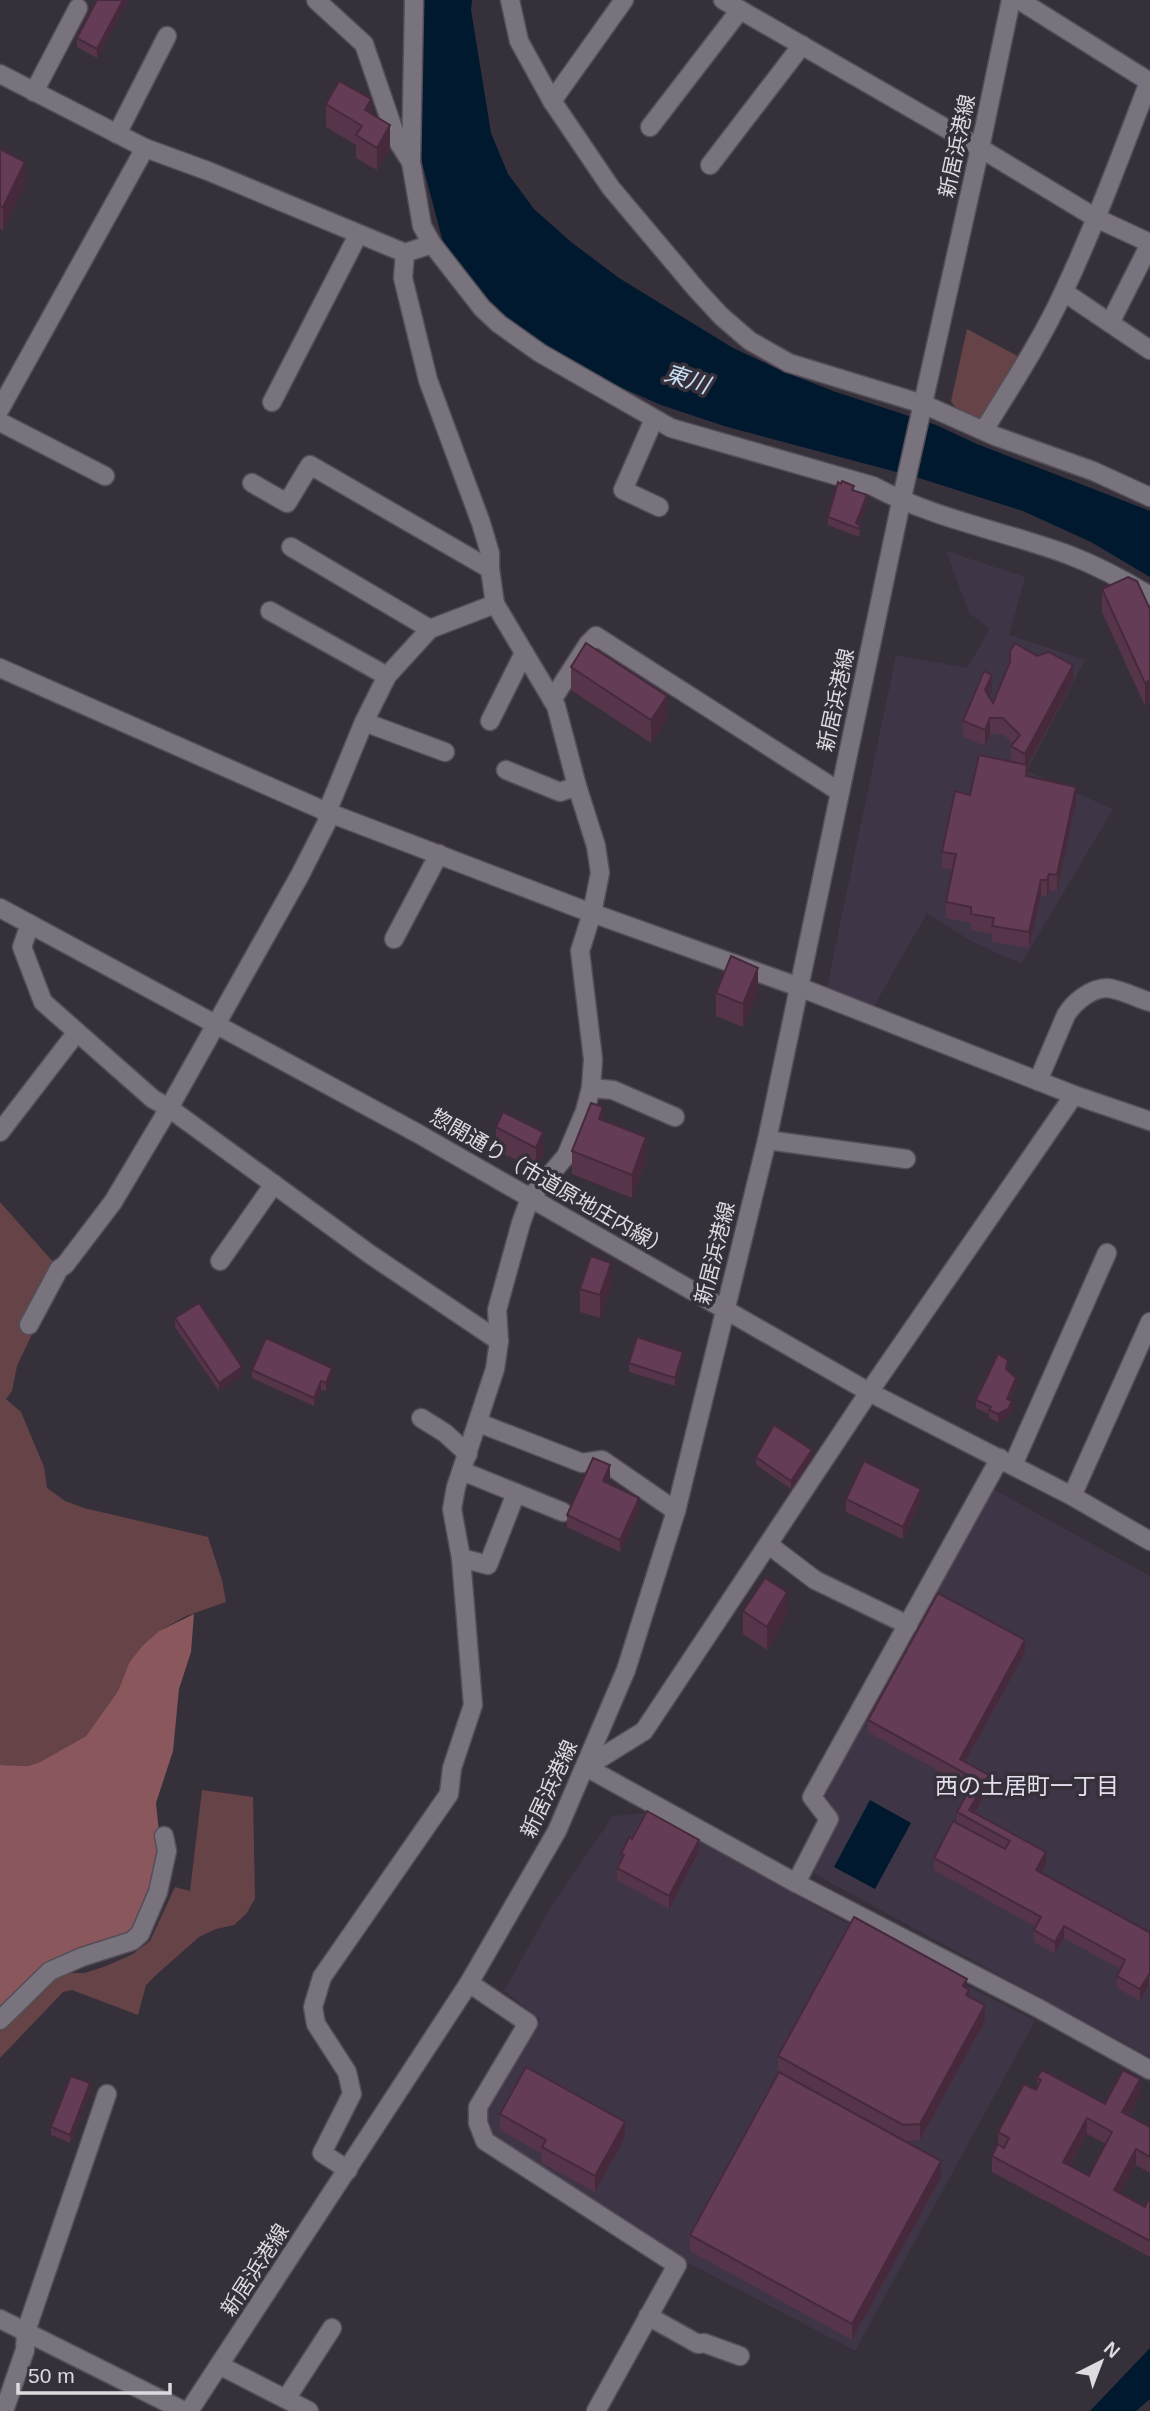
<svg xmlns="http://www.w3.org/2000/svg" width="1150" height="2411" font-family="Helvetica,'Noto Sans JP',sans-serif">
<style>
.built{fill:#3e3646}
.green{fill:#664346}
.forest{fill:#89575c}
.water{fill:#00192e}
.lines{fill:none;stroke-linecap:round;stroke-linejoin:round}
.minor-casing{stroke:#534e57;stroke-width:21}
.tertiary-casing{stroke:#534e57;stroke-width:21}
.secondary-casing{stroke:#534e57;stroke-width:21}
.minor{stroke:#79737e;stroke-width:18}
.tertiary{stroke:#79737e;stroke-width:18}
.secondary{stroke:#79737e;stroke-width:18}
.wall{fill:#56344a;fill-rule:evenodd}
.shaded-wall{fill:#462a3c}
.building{fill:#643c56;stroke:#462a3c;stroke-width:2;fill-rule:evenodd}
.labels{text-anchor:middle;stroke-width:7;stroke-linejoin:round;paint-order:stroke}
.street-label{font-size:21px;fill:#dddae0;stroke:#36303a}
.water-label{font-size:23px;font-style:italic;fill:#c8e0f5;stroke:#36303a}
.neighbourhood-label{font-size:23px;fill:#e5deec;stroke:#36303a}
</style>
<rect width="100%" height="100%" fill="#36303a"/>
<g class="built">
<polygon points="946,551 1025,577 1009,635 1085,660 1027,771 1113,809 1021,964 971,941 927,913 874,1006 827,987 896,655 967,668 989,631 989,628 969,613"/>
<polygon points="993,1489 1150,1576 1150,2057 813,1873 838,1816 822,1791"/>
<polygon points="647,1813 852,1926 1035,2021 855,2351 683,2260 499,2140 490,2132 487,2108 509,2068 540,2019 504,1991 552,1905 613,1816"/>
</g>
<g class="green">
<path d="M967,329l56,30 -38,62c-13,1 -28,-9 -34,-20z"/>
<polygon points="0,1202 54,1263 34,1330 17,1366 12,1391 6,1399 21,1412 44,1467 47,1488 65,1501 84,1508 208,1537 222,1580 226,1602 186,1616 159,1631 142,1646 129,1663 118,1691 86,1736 40,1762 28,1766 0,1765"/>
<polygon points="202,1790 253,1797 255,1899 246,1914 234,1925 216,1929 199,1937 156,1975 146,1985 138,2015 72,1990 63,1992 0,2058 0,2030 41,1984 66,1973 85,1973 106,1966 133,1954 150,1941 175,1887 190,1891"/>
</g>
<polygon class="forest" points="194,1614 191,1652 179,1689 173,1751 156,1803 160,1842 152,1894 137,1932 92,1951 0,2013 0,1765 28,1766 40,1762 86,1736 118,1691 129,1663 142,1646 159,1631"/>
<g class="water">
<polygon points="421,0 472,0 471,10 491,133 508,174 534,209 571,242 619,278 733,348 782,371 833,391 936,425 977,444 1150,511 1150,577 1091,542 1023,511 919,478 724,426 661,405 588,373 527,338 474,287 443,242 419,151"/>
<polygon points="870,1800 911,1823 875,1889 834,1867"/>
<polygon points="1150,2348 1150,2399 1136,2411 1090,2411"/>
</g>
<g class="lines">
<defs>
<g id="minor">
<polyline points="316,0 364,44 397,140 411,162"/>
<path d="M414,0l-3,162 11,64 10,18 50,64 17,16 41,29 131,75 202,58c61,33 131,45 196,69 29,11 55,25 81,41"/>
<polyline points="510,0 519,41 552,101 611,188 697,290 721,316 750,341 789,363 923,404 995,436 1093,471 1150,497"/>
<polyline points="723,0 980,148 1096,218 1150,243"/>
<polyline points="1019,0 1150,82"/>
<polyline points="0,74 145,148 208,171 405,253 432,244"/>
<polyline points="34,92 78,8"/>
<polyline points="552,101 624,0"/>
<polyline points="650,127 740,10"/>
<polyline points="117,134 167,36"/>
<polyline points="710,165 802,45"/>
<polyline points="1064,292 1150,350"/>
<polyline points="1110,323 1150,244"/>
<polyline points="272,402 358,235"/>
<polyline points="0,409 145,148"/>
<polyline points="654,419 623,490 659,507"/>
<polyline points="0,422 105,476"/>
<path d="M984,430c28,-45 58,-91 80,-139 32,-68 58,-139 85,-209"/>
<polyline points="252,483 287,503 310,465 490,569"/>
<polyline points="291,547 430,629"/>
<polyline points="270,611 387,676"/>
<polyline points="0,668 327,812 578,908 799,987"/>
<polyline points="552,700 588,644 596,636 840,792"/>
<polyline points="490,721 524,653"/>
<polyline points="364,722 445,752"/>
<polyline points="506,770 560,792 577,786"/>
<polyline points="30,924 22,947 43,1002 153,1099 169,1108 371,1255 499,1341"/>
<polyline points="394,939 439,854"/>
<path d="M1038,1081l28,-66c8,-13 25,-27 41,-27 13,1 30,10 43,14"/>
<polyline points="591,1088 613,1090 675,1117"/>
<polyline points="0,1132 77,1032"/>
<polyline points="767,1140 906,1159"/>
<polyline points="220,1261 274,1184"/>
<polyline points="29,1325 59,1269 65,1265 113,1202 169,1108 300,875 327,822 327,812 364,722 387,676 430,629 495,604"/>
<polyline points="421,1418 445,1433 468,1454"/>
<polyline points="479,1423 582,1463 602,1460 676,1511"/>
<polyline points="1013,1465 1107,1253"/>
<polyline points="462,1471 563,1512"/>
<polyline points="1072,1496 1150,1322"/>
<polyline points="769,1545 815,1580 908,1625"/>
<polyline points="461,1558 488,1565 516,1493"/>
<polyline points="586,1767 796,1883 1038,2008 1150,2070"/>
<polyline points="796,1883 829,1819 812,1797 1000,1458"/>
<polyline points="469,1983 528,2023 478,2107 478,2123 485,2141 677,2265 596,2411"/>
<polyline points="0,2020 50,1971 82,1957 132,1941 140,1934 158,1892 167,1851 164,1836"/>
<polyline points="348,2170 322,2153 352,2094 347,2072 316,2024 313,2007 322,1977 449,1794 452,1768 473,1705 461,1558 452,1509 456,1487 495,1369 499,1341 497,1310 521,1223 530,1198 566,1156 585,1111 591,1088 593,1059 580,951 592,913 600,873 596,846 577,786 556,706 495,604 490,569 490,553 481,523 428,380 403,278 405,253"/>
<polyline points="648,2316 698,2344 704,2343 740,2356"/>
<polyline points="0,2319 184,2411"/>
<polyline points="219,2365 309,2411"/>
<polyline points="286,2399 332,2328"/>
<polyline points="4,2411 25,2350 26,2331 107,2094"/>
</g>
<g id="tertiary">
<polyline points="0,908 417,1133 869,1392 1072,1496 1150,1541"/>
<polyline points="799,987 1074,1095 1150,1121"/>
<polyline points="586,1767 644,1731 869,1392 1074,1095"/>
</g>
<polyline id="secondary" points="189,2411 469,1983 557,1831 626,1670 676,1511 767,1140 901,502 980,148 1011,0"/>
</defs>
<use href="#minor" class="minor-casing"/>
<use href="#tertiary" class="tertiary-casing"/>
<use href="#secondary" class="secondary-casing"/>
<use href="#minor" class="minor"/>
<use href="#tertiary" class="tertiary"/>
<use href="#secondary" class="secondary"/>
</g>
<g class="wall">
<polygon points="97,0 128,0 97,58 77,47 77,38"/>
<polygon points="326,104 371,114 390,148 377,170 356,158 356,145 326,127"/>
<polygon points="0,149 25,185 3,230 0,229"/>
<polygon points="854,490 867,504 859,524 860,533 859,537 828,525 828,517"/>
<polygon points="1102,589 1150,609 1150,703 1145,706 1102,612"/>
<polygon points="571,667 667,719 651,743 571,690"/>
<polygon points="1073,681 1027,766 1027,776 1076,803 1057,891 1049,890 1047,896 1041,896 1029,948 992,942 992,934 971,930 971,923 946,918 946,902 953,869 942,868 942,852 970,795 1011,762 1011,746 1013,744 1003,734 990,734 985,746 963,737 963,721 992,691 989,696 993,703"/>
<polygon points="758,991 743,1027 716,1016 716,993"/>
<polygon points="603,1121 646,1160 632,1198 572,1174 572,1151"/>
<polygon points="496,1127 543,1132 543,1155 536,1170 496,1150"/>
<polygon points="611,1286 600,1318 580,1312 580,1289"/>
<polygon points="175,1318 242,1375 219,1391 175,1327"/>
<polygon points="683,1360 675,1386 629,1372 629,1363"/>
<polygon points="1008,1368 1007,1371 1016,1386 1010,1400 1012,1409 1008,1417 998,1422 989,1418 989,1414 976,1408 976,1400"/>
<polygon points="252,1370 332,1377 326,1391 321,1390 314,1406 252,1378"/>
<polygon points="756,1457 812,1459 791,1489 756,1465"/>
<polygon points="610,1477 607,1483 639,1510 620,1552 567,1527 567,1515"/>
<polygon points="846,1499 921,1501 903,1539 846,1512"/>
<polygon points="743,1611 787,1615 767,1650 743,1634"/>
<polygon points="1025,1653 965,1762 989,1787 975,1813 1046,1864 1041,1872 1149,1932 1150,1930 1150,1985 1140,2001 1117,1988 1117,1976 1120,1969 1064,1938 1055,1954 1034,1942 1034,1930 1036,1927 934,1870 934,1858 957,1823 957,1812 970,1788 868,1732 868,1720"/>
<polygon points="632,1839 699,1852 669,1909 617,1880 617,1868 621,1862 621,1854"/>
<polygon points="967,1989 969,1996 985,2021 920,2140 904,2141 941,2177 852,2340 690,2251 690,2235 778,2073 778,2056"/>
<path d="M1037,2078l68,26 35,-9 -11,21 21,11v46l-14,-8 -16,28 25,14 5,-6v56l-158,-85v-16l6,-11v-13l38,-42 1,-3zM1087,2134l19,10 -17,32 -19,-10z"/>
<polygon points="90,2092 70,2143 51,2135 51,2127"/>
<polygon points="500,2114 625,2138 595,2192 542,2163 542,2154 500,2130"/>
</g>
<g class="shaded-wall">
<polygon points="123,0 128,0 97,58 97,49"/>
<polygon points="371,99 371,122 365,110"/>
<polygon points="390,125 390,148 377,170 377,148"/>
<polygon points="25,162 25,185 3,230 3,207"/>
<polygon points="867,495 867,504 858,528 856,523"/>
<polygon points="1073,665 1073,681 1027,766 1027,781 1025,770 1025,754"/>
<polygon points="992,675 992,691 985,706 985,690"/>
<polygon points="1150,680 1150,703 1145,706 1145,683"/>
<polygon points="667,696 667,719 651,743 651,720"/>
<polygon points="990,718 990,734 985,746 985,730"/>
<polygon points="1076,787 1076,803 1057,891 1057,875"/>
<polygon points="1049,874 1049,890 1047,896 1047,880"/>
<polygon points="1041,880 1041,896 1029,948 1029,932"/>
<polygon points="758,968 758,991 743,1027 743,1004"/>
<polygon points="603,1107 603,1130 599,1119"/>
<polygon points="543,1132 543,1155 536,1170 536,1148"/>
<polygon points="646,1137 646,1160 632,1198 632,1175"/>
<polygon points="611,1263 611,1286 600,1318 600,1295"/>
<polygon points="683,1352 683,1360 675,1386 675,1378"/>
<polygon points="242,1367 242,1375 219,1391 219,1383"/>
<polygon points="332,1368 332,1377 326,1391 326,1383"/>
<polygon points="1016,1378 1016,1386 1007,1407 1007,1399"/>
<polygon points="321,1381 321,1390 314,1406 314,1398"/>
<polygon points="1012,1401 1012,1409 1008,1417 998,1422 998,1414"/>
<polygon points="812,1450 812,1459 791,1489 791,1481"/>
<polygon points="610,1465 610,1477 603,1493 603,1481"/>
<polygon points="921,1489 921,1501 903,1539 903,1527"/>
<polygon points="639,1498 639,1510 620,1552 620,1540"/>
<polygon points="787,1592 787,1615 767,1650 767,1627"/>
<polygon points="1025,1640 1025,1653 960,1771 960,1759"/>
<polygon points="989,1775 989,1787 971,1819 969,1810"/>
<polygon points="699,1840 699,1852 669,1909 669,1896"/>
<polygon points="1046,1852 1046,1864 1036,1882 1036,1870"/>
<polygon points="1064,1926 1064,1938 1055,1954 1055,1942"/>
<polygon points="1149,1972 1149,1985 1140,2001 1140,1989"/>
<polygon points="967,1979 967,1992 969,1990 969,2006 963,1986"/>
<polygon points="985,2005 985,2021 920,2140 920,2124"/>
<polygon points="1140,2079 1140,2095 1122,2128 1122,2112"/>
<polygon points="90,2083 90,2092 70,2143 70,2135"/>
<polygon points="1087,2118 1087,2134 1063,2178 1063,2162"/>
<polygon points="625,2122 625,2138 595,2192 595,2176"/>
<polygon points="1136,2149 1136,2165 1114,2206 1114,2190"/>
<polygon points="941,2161 941,2177 852,2340 852,2324"/>
</g>
<g class="building">
<polygon points="97,0 123,0 97,49 77,38"/>
<polygon points="339,81 371,99 365,110 390,125 377,148 356,135 362,126 326,104"/>
<polygon points="0,149 25,162 3,207 0,206"/>
<polygon points="842,481 854,486 852,490 867,495 856,523 860,525 859,529 828,517 838,482 841,484"/>
<polygon points="1128,577 1137,581 1150,609 1150,680 1145,683 1102,589"/>
<polygon points="586,643 667,696 651,720 571,667"/>
<polygon points="1015,643 1037,656 1049,652 1073,665 1025,754 1011,746 1020,735 1003,718 990,718 985,730 963,721 984,671 992,675 985,690 993,703 1010,662 1010,651"/>
<polygon points="979,755 1027,765 1026,776 1076,787 1057,875 1049,874 1047,880 1041,880 1029,932 992,926 994,918 971,914 971,907 946,902 956,854 942,852 955,791 970,795"/>
<polygon points="731,956 758,968 743,1004 716,993"/>
<polygon points="591,1103 603,1107 599,1119 646,1137 632,1175 572,1151"/>
<polygon points="503,1112 543,1132 536,1148 496,1127"/>
<polygon points="591,1256 611,1263 600,1295 580,1289"/>
<polygon points="199,1303 242,1367 219,1383 175,1318"/>
<polygon points="637,1337 683,1352 675,1378 629,1363"/>
<polygon points="266,1338 332,1368 326,1383 321,1381 314,1398 252,1370"/>
<polygon points="998,1354 1008,1360 1006,1369 1016,1378 1007,1399 1012,1401 1008,1409 998,1414 989,1410 991,1407 976,1400"/>
<polygon points="774,1425 812,1450 791,1481 756,1457"/>
<polygon points="593,1458 610,1465 603,1481 639,1498 620,1540 567,1515"/>
<polygon points="864,1461 921,1489 903,1527 846,1499"/>
<polygon points="765,1578 787,1592 767,1627 743,1611"/>
<polygon points="938,1593 1025,1640 960,1759 989,1775 969,1810 1046,1852 1036,1870 1149,1932 1150,1930 1150,1973 1140,1989 1117,1976 1125,1960 1064,1926 1055,1942 1034,1930 1041,1917 934,1858 953,1821 1005,1849 1010,1841 957,1812 975,1779 868,1720"/>
<polygon points="647,1811 699,1840 669,1896 617,1868 624,1855 621,1854 629,1837 632,1839"/>
<polygon points="854,1917 967,1979 963,1986 969,1990 966,1995 985,2005 920,2124 903,2125 778,2056"/>
<polygon points="526,2067 625,2122 595,2176 542,2147 546,2140 500,2114"/>
<path d="M1042,2070l63,34 18,-34 17,9 -18,33 28,15v30l-14,-8 -22,41 31,17 3,-7 2,1v40l-158,-85 6,-12 6,4 5,-10 -11,-6 26,-48 12,6 5,-10 -4,-2zM1087,2118l25,14 -23,44 -26,-14z"/>
<polygon points="779,2072 941,2161 852,2324 690,2235"/>
<polygon points="71,2076 90,2083 70,2135 51,2127"/>
</g>
<g class="labels">
<g class="street-label">
<text transform="translate(957 146) rotate(-78)" y="7">新居浜港線</text>
<text transform="translate(836 700) rotate(-78)" y="7">新居浜港線</text>
<text transform="translate(550 1183) rotate(30)" y="7">惣開通り（市道原地庄内線）</text>
<text transform="translate(715 1253) rotate(-76)" y="7">新居浜港線</text>
<text transform="translate(549 1789) rotate(-65)" y="7">新居浜港線</text>
<text transform="translate(255 2270) rotate(-57)" y="7">新居浜港線</text>
</g>
<g class="water-label">
<text transform="translate(687 379) rotate(18)" y="8">東川</text>
</g>
<g class="neighbourhood-label">
<text x="1027" y="1794">西の土居町一丁目</text>
</g>
</g>
<g transform="translate(1101 2362) rotate(42)" stroke="#36303a" stroke-width="5" paint-order="stroke">
<path d="M0-5L12 26L0 18L-12 26Z" fill="#dddae0"/>
<text y="-10" font-size="19" font-weight="bold" text-anchor="middle" fill="#dddae0">N</text>
</g>
<path d="M18 2383v10h152v-10" fill="none" stroke="#dddae0" stroke-width="3.5"/>
<text x="28" y="2383" font-size="21" fill="#dddae0" stroke="#36303a" stroke-width="5" paint-order="stroke">50 m</text>
</svg>
